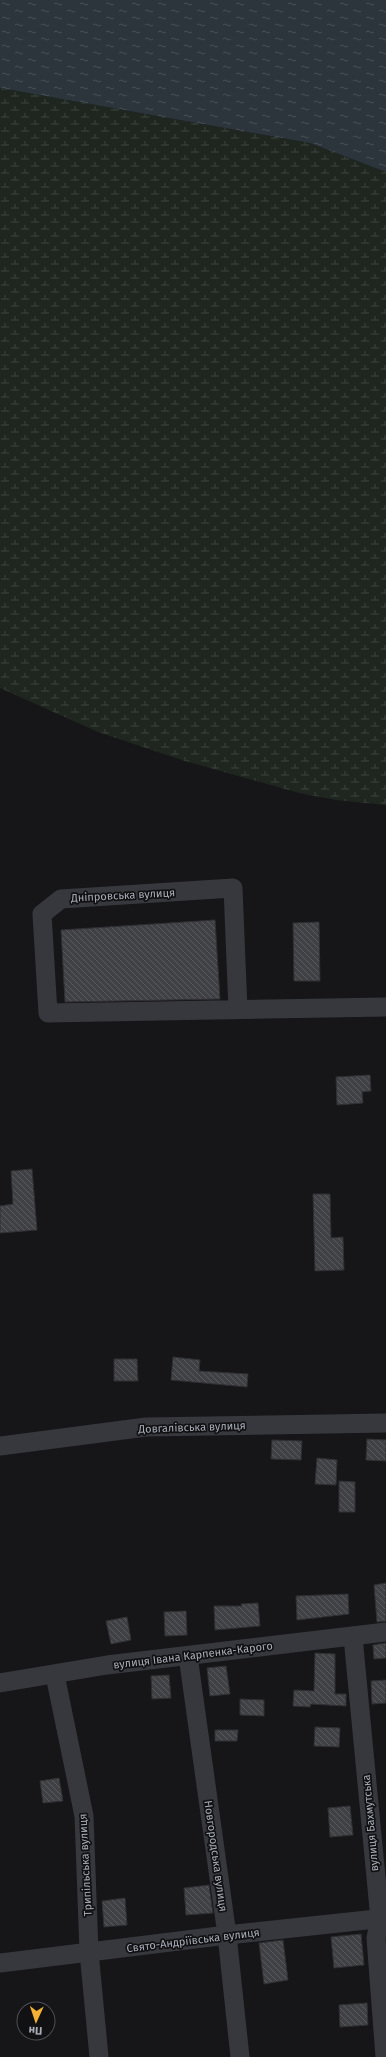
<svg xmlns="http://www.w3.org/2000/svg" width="386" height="2057" font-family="'Fira Sans',sans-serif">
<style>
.wetland{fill:url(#wetland-marsh)}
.water{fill:url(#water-ripples)}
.building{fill:url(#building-back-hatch);stroke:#303034}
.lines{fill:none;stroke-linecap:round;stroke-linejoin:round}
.minor{stroke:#37383d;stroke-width:19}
.labels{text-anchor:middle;stroke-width:3.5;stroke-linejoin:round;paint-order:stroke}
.street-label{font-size:11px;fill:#a8adb8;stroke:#111113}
</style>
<defs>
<pattern id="wetland-marsh" width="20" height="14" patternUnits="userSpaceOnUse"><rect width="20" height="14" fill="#1e261f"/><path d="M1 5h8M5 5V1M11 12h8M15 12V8" fill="none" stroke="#3c433d"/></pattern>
<pattern id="water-ripples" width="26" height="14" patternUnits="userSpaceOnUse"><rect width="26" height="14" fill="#2c353c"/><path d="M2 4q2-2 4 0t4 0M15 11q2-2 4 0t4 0" fill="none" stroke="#485056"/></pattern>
<pattern id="building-back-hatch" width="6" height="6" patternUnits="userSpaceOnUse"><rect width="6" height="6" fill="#404145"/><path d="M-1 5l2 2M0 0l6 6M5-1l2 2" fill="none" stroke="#595a5e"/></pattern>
</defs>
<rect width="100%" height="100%" fill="#161618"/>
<polygon class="wetland" points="0,88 310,143 386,172 386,805 336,800 299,793 185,761 98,732 0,688"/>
<polygon class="water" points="0,0 386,0 386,172 310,143 0,88"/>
<g class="building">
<polygon points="215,920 220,999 65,1002 61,930"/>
<polygon points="319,922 320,981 294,981 293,923"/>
<polygon points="370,1075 371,1091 362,1092 363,1103 337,1105 336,1077"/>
<polygon points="32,1169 37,1230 0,1233 0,1206 13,1204 11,1171"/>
<polygon points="313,1194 330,1194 331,1238 343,1237 344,1270 315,1271"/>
<polygon points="173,1357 200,1360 199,1371 248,1374 247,1387 171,1380"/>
<polygon points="114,1359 137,1359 138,1381 114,1381"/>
<polygon points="367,1439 386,1440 386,1461 366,1460"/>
<polygon points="272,1440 302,1441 301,1460 271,1459"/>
<polygon points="317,1458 337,1460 336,1485 315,1484"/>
<polygon points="339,1481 355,1482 355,1512 339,1512"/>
<polygon points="386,1583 386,1621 377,1622 374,1585"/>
<polygon points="348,1594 349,1614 297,1620 296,1596"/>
<polygon points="258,1603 260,1626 215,1630 214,1606 242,1606 241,1604"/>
<polygon points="186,1611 187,1635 165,1636 164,1612"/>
<polygon points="127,1617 131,1640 111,1644 106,1621"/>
<polygon points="386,1643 386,1658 374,1659 373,1645"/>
<polygon points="315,1653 335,1654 335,1694 346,1694 346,1706 311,1704 310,1707 293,1706 294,1690 314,1691"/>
<polygon points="226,1666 230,1694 210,1696 207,1668"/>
<polygon points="169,1675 171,1698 152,1699 151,1676"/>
<polygon points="386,1680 386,1703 372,1704 371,1681"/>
<polygon points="240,1699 264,1700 264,1716 240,1715"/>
<polygon points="315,1727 340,1728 339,1747 314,1746"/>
<polygon points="215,1730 238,1730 237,1741 215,1741"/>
<polygon points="59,1778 63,1801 43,1803 40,1781"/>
<polygon points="350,1806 353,1835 330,1837 328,1808"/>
<polygon points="209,1885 213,1913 186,1915 184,1888"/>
<polygon points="125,1898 127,1925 104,1927 102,1901"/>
<polygon points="361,1934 364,1965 334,1968 331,1937"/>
<polygon points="283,1940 288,1980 264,1984 259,1943"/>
<polygon points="367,2003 368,2025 340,2027 339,2005"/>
</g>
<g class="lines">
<g class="minor">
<polyline points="238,1010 233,888 61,899 42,914 48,1013 386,1007"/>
<polyline points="0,1446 146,1427 386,1423"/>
<polyline points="353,1637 380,1919 376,1938 385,2057"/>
<polyline points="188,1656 227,1935 240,2057"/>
<polyline points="55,1675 84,1816 89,1952 99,2057"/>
<polyline points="0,1683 107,1665 386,1632"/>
<polyline points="0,1963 227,1935 386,1918"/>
</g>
</g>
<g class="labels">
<g class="street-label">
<text transform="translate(123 895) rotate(-3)" y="4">Дніпровська вулиця</text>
<text transform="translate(192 1427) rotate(-2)" y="4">Довгалівська вулиця</text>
<text transform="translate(193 1655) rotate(-7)" y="4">вулиця Івана Карпенка-Карого</text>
<text transform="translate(370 1823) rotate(-95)" y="4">вулиця Бахмутська</text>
<text transform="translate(216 1856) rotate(82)" y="4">Новгородська вулиця</text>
<text transform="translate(85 1865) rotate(-93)" y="4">Трипільська вулиця</text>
<text transform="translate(193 1940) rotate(-7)" y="4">Свято-Андріївська вулиця</text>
</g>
</g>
<g transform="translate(36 2021) rotate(183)"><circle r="19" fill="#111113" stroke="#4d4f55"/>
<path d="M0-3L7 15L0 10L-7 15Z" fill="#f2b134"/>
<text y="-6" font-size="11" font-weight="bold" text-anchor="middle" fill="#a8adb8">Пн</text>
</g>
</svg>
